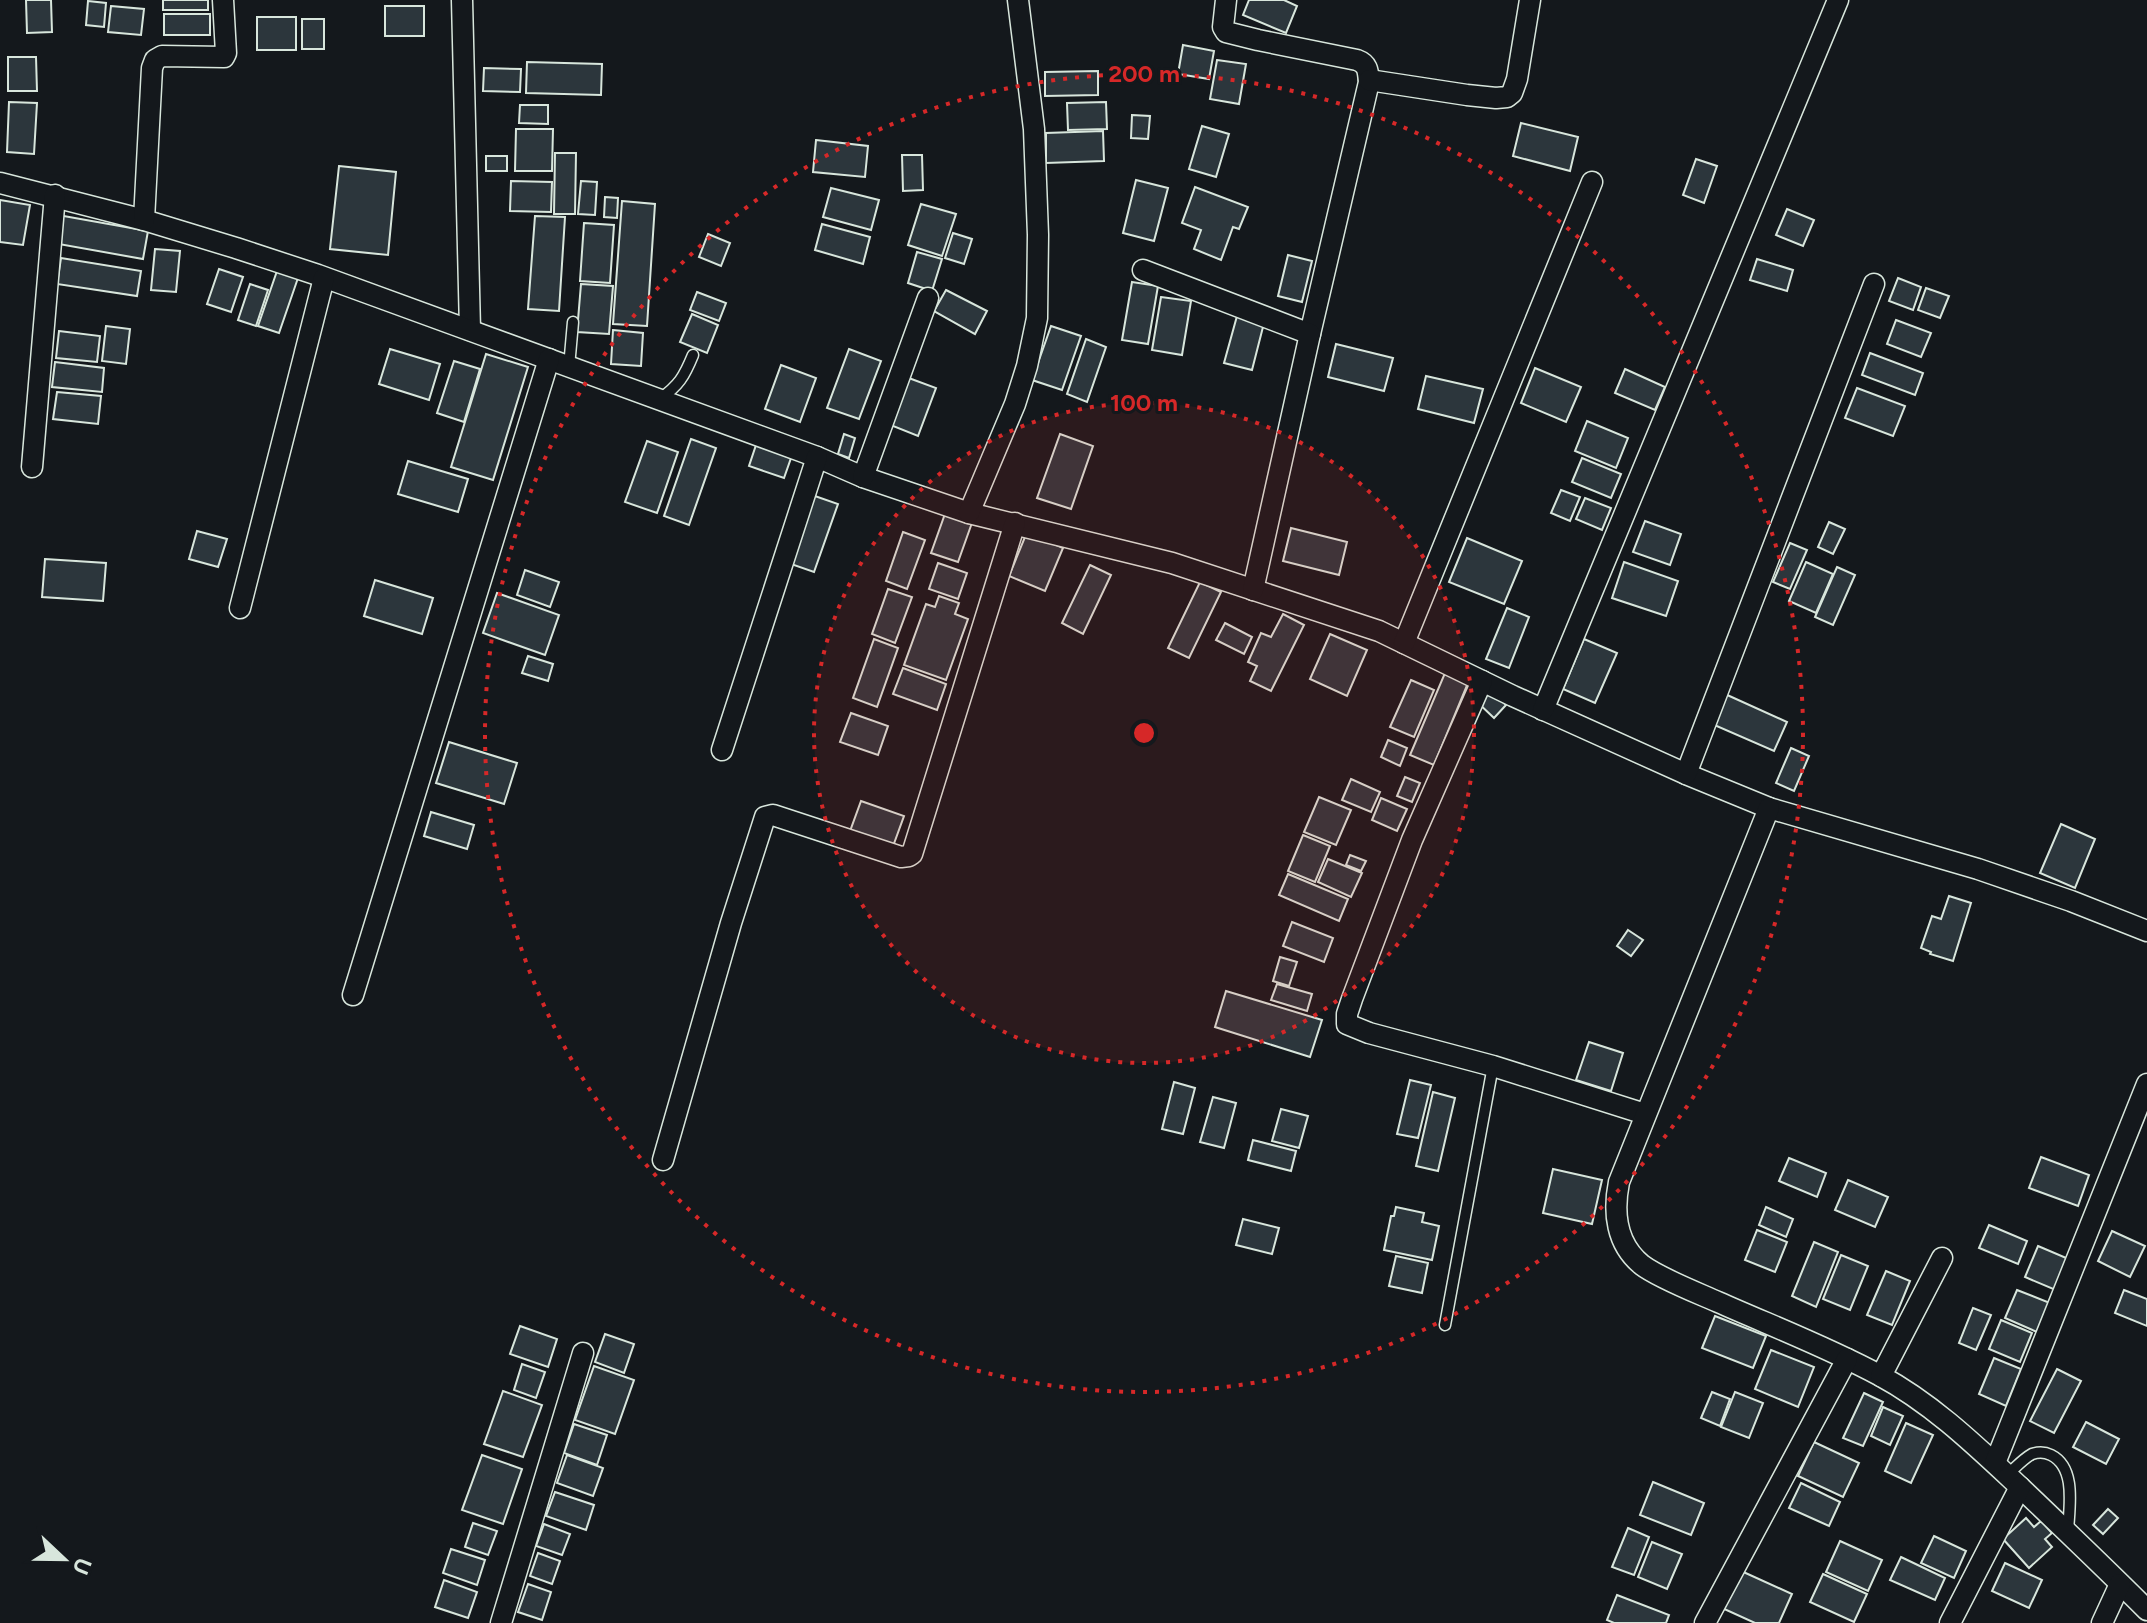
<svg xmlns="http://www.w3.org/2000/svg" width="2147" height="1623" font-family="Figtree,sans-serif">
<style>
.building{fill:#2c363c;stroke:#d8e6dc;stroke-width:2}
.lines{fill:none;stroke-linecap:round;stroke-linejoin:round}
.service-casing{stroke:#d8e6dc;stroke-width:13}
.minor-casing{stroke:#d8e6dc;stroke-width:23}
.service{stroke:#14181c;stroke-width:10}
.minor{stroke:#14181c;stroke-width:20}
.ring{fill:none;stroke:#d62828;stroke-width:4;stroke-dasharray:4 8}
.centre{fill:#d62828;stroke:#14181c;stroke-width:4}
.ring-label{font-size:24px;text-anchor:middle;font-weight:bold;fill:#d62828;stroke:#14181c;stroke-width:6;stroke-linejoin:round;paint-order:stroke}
</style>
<rect width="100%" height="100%" fill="#14181c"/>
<g class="building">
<polygon points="26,0 51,0 52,32 27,33"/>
<rect x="163" y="0" width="45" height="10"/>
<polygon points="1249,0 1284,0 1297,6 1286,33 1243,15"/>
<polygon points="88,1 106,3 104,27 86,25"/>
<polygon points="111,6 144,9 141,35 108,32"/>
<rect x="385" y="6" width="39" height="30"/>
<rect x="164" y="14" width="46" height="21"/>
<rect x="257" y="17" width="39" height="33"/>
<rect x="302" y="19" width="22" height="30"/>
<polygon points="1183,45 1214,51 1209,79 1178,74"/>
<polygon points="8,57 36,57 37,91 8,91"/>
<polygon points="1217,60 1246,64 1239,104 1210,99"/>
<polygon points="527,62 602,64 601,95 526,93"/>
<polygon points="484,68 521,69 520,92 483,91"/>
<polygon points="1098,71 1098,95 1045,96 1045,72"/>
<polygon points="9,102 37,103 34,154 7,152"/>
<polygon points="1106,102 1107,129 1068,130 1067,103"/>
<polygon points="520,105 548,105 548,124 519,123"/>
<polygon points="1132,115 1150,116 1148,139 1131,138"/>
<polygon points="1521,123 1578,137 1570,171 1513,156"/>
<polygon points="1202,126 1229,134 1216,177 1189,169"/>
<polygon points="516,129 553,129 552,171 515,171"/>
<polygon points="1103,131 1104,161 1046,163 1046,133"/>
<polygon points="816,140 868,146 865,177 813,172"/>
<polygon points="555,153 576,153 575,214 554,214"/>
<polygon points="902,155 922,155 923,190 903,191"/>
<rect x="486" y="156" width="21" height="15"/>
<polygon points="1696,159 1717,166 1704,203 1683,195"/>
<polygon points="339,166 396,172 388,255 330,249"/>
<polygon points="1136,180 1168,188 1154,241 1123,233"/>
<polygon points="511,181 552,182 551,212 510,211"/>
<polygon points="581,181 597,182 595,215 578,214"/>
<polygon points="1195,187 1248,207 1239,229 1233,227 1221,260 1194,249 1201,230 1182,223"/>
<polygon points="831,188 879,200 871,230 823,217"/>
<polygon points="605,197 618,198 617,218 604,217"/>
<polygon points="0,200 30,205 23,245 0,242"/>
<polygon points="622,201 655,204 647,326 613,324"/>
<polygon points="921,204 956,214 942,256 908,245"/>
<polygon points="1787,209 1814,220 1803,246 1776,235"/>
<polygon points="58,215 148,231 143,259 53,243"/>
<polygon points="535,216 565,217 559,311 528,309"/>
<polygon points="584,223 614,225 610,283 580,281"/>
<polygon points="822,224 870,237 863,264 815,250"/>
<polygon points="953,233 972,239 964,264 945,258"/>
<polygon points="708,234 730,243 721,266 699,257"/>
<polygon points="155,249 180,251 176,292 151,290"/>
<polygon points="917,252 942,259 932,291 908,283"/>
<polygon points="1288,255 1312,261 1302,302 1278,296"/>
<polygon points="61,258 141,271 137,296 57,284"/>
<polygon points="1757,259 1793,270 1787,291 1750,280"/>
<polygon points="219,269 243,277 231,312 207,304"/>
<polygon points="277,271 298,278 279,333 258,326"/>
<polygon points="1898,278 1921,287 1913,310 1889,301"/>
<polygon points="1132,282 1158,286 1148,344 1122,340"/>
<polygon points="250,284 268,290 256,326 238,320"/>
<polygon points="581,284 613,286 609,334 577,332"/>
<polygon points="1926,288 1949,296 1940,318 1918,310"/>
<polygon points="946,290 987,311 975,334 934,311"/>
<polygon points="697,292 726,303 719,321 690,310"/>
<polygon points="1161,297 1191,301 1182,355 1152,350"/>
<polygon points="692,314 718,325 707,353 680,342"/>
<polygon points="1237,316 1264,323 1252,370 1224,363"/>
<polygon points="1896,320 1931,333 1921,357 1887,344"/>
<polygon points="106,326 130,329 126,364 102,361"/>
<polygon points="1051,326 1081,336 1062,390 1032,380"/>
<polygon points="613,330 643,333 641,366 611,364"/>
<polygon points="59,331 100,336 97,362 56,358"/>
<polygon points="1086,339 1106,347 1087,402 1067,394"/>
<polygon points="1336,344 1393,358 1384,391 1328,377"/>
<polygon points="390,349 440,364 429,400 379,384"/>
<polygon points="849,349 881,361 859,419 827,408"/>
<polygon points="1870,353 1923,373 1915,395 1862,375"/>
<polygon points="486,354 528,367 493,480 451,467"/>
<polygon points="454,361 480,369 464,422 437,413"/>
<polygon points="55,362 104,368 102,392 52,387"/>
<polygon points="781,365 816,378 800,422 765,409"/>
<polygon points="1535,368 1581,387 1566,422 1521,403"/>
<polygon points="1625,369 1665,387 1655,410 1615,393"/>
<polygon points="1426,376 1483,389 1474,423 1418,409"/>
<polygon points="906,377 936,388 918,436 888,424"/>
<polygon points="1857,388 1905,406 1893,436 1845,418"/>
<polygon points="57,392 101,396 98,424 53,419"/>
<polygon points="1587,421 1628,438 1616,468 1575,451"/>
<polygon points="844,434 855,438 849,458 838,454"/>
<polygon points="1060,434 1093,446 1071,509 1037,498"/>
<polygon points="691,439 716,448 689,525 664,516"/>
<polygon points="647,441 678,452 657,513 625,502"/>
<polygon points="756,445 791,458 784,478 749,466"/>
<polygon points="1582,458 1621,474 1611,498 1572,482"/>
<polygon points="408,461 468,479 458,512 398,494"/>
<polygon points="1561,490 1580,497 1570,521 1551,513"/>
<polygon points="812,495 838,504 814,572 788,563"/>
<polygon points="1585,498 1611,508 1602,530 1576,519"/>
<polygon points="946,511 973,520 958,562 931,553"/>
<polygon points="1645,521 1681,534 1670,565 1633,552"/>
<polygon points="1829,522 1845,529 1833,554 1818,547"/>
<polygon points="1291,528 1347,542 1339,575 1283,561"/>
<polygon points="197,531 227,539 218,567 189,559"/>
<polygon points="903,532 925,540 907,589 886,581"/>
<polygon points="1027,532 1063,548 1045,591 1009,576"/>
<polygon points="1467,538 1522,561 1504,604 1449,582"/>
<polygon points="1790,543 1807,550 1790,589 1773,582"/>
<polygon points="45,559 106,563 103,601 42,597"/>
<polygon points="1624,562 1678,581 1666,616 1612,598"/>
<polygon points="1806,562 1833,574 1816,613 1789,601"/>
<polygon points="938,563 967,573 958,599 929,589"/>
<polygon points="1090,565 1111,575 1083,634 1062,623"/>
<polygon points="1837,567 1855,575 1833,625 1815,617"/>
<polygon points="525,570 559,582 550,607 517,595"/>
<polygon points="375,580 433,598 422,634 364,616"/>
<polygon points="1200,582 1221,592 1189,658 1168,648"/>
<polygon points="888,589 912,597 895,643 872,634"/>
<polygon points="497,593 559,615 545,655 483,633"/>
<polygon points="939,596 959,603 955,614 968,619 946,680 904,665 926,604 935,607"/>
<polygon points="1507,608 1529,617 1509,668 1486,659"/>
<polygon points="1283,614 1304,625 1271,691 1250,681 1257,666 1248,662 1261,633 1271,637"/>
<polygon points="1225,623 1252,637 1244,654 1216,640"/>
<polygon points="1330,634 1367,650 1347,696 1310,679"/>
<polygon points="874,639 898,648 877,707 853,698"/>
<polygon points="1584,639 1617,653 1595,703 1563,689"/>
<polygon points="528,656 553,664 548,681 522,673"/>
<polygon points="903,668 946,684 937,710 893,694"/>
<polygon points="1445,673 1468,683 1434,765 1410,755"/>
<polygon points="1411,680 1434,690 1414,737 1390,727"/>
<polygon points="1487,687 1506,705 1494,718 1475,700"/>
<polygon points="1725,694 1787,722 1774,751 1712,724"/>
<polygon points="851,713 888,726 878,755 840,742"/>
<polygon points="1388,740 1407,748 1400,766 1381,757"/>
<polygon points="449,742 517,763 504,804 436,783"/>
<polygon points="1791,748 1809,756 1794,791 1776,783"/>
<polygon points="1405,777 1420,783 1412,802 1397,796"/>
<polygon points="1351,779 1380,792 1371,812 1342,800"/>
<polygon points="1319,797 1351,810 1336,845 1304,832"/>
<polygon points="1381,798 1407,809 1397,831 1372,820"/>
<polygon points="861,801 904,816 892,849 849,834"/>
<polygon points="431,812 474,825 467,849 424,836"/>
<polygon points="2061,824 2095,839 2075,888 2040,873"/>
<polygon points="1303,835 1330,846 1315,882 1288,871"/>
<polygon points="1350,855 1366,861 1361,871 1346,865"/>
<polygon points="1328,859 1362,873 1351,897 1318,882"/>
<polygon points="1288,874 1348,899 1339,921 1279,895"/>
<polygon points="1949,896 1971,903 1953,961 1930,954 1931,952 1921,948 1932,916 1941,919"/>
<polygon points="1292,922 1333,938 1324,962 1283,946"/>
<polygon points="1628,930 1643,940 1631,956 1617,946"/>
<polygon points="1280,957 1297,962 1289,986 1273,981"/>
<polygon points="1277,984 1312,994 1307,1011 1271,1000"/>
<polygon points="1226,991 1322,1020 1310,1057 1215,1027"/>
<polygon points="1589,1042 1623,1053 1611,1091 1576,1080"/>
<polygon points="1410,1080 1431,1085 1418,1138 1397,1134"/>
<polygon points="1174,1082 1195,1088 1183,1134 1162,1129"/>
<polygon points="1433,1092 1455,1098 1438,1171 1416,1166"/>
<polygon points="1213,1097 1236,1103 1224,1148 1200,1142"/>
<polygon points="1281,1109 1308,1116 1299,1148 1272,1141"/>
<polygon points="1253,1140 1296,1151 1291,1171 1248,1160"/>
<polygon points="2041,1157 2089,1175 2078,1206 2029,1188"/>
<polygon points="1789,1158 1826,1173 1817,1197 1779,1181"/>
<polygon points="1553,1169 1602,1180 1592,1224 1543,1213"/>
<polygon points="1848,1180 1888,1197 1875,1227 1835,1210"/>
<polygon points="1396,1207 1424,1213 1422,1222 1439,1226 1432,1260 1384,1250 1391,1216 1394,1216"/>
<polygon points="1766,1207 1793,1219 1786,1237 1759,1225"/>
<polygon points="1243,1219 1279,1228 1272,1254 1236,1245"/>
<polygon points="1989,1225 2027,1241 2018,1264 1979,1248"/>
<polygon points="1757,1230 1787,1242 1775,1272 1745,1260"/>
<polygon points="2112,1231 2145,1246 2130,1277 2098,1261"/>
<polygon points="1814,1242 1838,1252 1816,1307 1792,1296"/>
<polygon points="2038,1246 2071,1260 2058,1291 2025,1277"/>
<polygon points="1841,1255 1868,1266 1850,1310 1823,1299"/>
<polygon points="1396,1256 1428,1263 1422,1293 1389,1286"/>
<polygon points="1886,1271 1910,1281 1892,1325 1867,1315"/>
<polygon points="2017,1290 2050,1303 2037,1332 2005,1318"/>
<polygon points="2124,1290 2147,1299 2147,1326 2115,1313"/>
<polygon points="1973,1308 1991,1315 1976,1350 1959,1343"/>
<polygon points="1715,1316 1766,1336 1753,1368 1702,1348"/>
<polygon points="2001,1320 2032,1333 2020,1362 1989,1349"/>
<polygon points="520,1326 557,1339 548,1367 510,1354"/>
<polygon points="605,1334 634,1344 624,1373 595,1362"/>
<polygon points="1771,1350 1814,1367 1798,1407 1755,1389"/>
<polygon points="1994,1358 2021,1369 2006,1406 1979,1394"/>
<polygon points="522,1364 545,1372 536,1398 514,1390"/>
<polygon points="594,1366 634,1380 615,1434 575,1420"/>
<polygon points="2057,1369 2081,1381 2054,1433 2030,1421"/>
<polygon points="503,1391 542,1405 523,1457 484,1444"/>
<polygon points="1712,1392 1730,1399 1720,1426 1701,1418"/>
<polygon points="1735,1392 1763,1403 1749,1438 1721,1427"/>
<polygon points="1864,1393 1883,1402 1863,1446 1843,1438"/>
<polygon points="1883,1407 1903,1416 1890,1445 1871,1436"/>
<polygon points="2086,1422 2119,1439 2106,1464 2073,1447"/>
<polygon points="1906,1423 1933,1435 1911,1483 1885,1471"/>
<polygon points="574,1424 607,1435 597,1465 564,1453"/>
<polygon points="1814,1442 1859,1463 1843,1497 1798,1476"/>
<polygon points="482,1455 522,1469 503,1524 462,1510"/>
<polygon points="567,1455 603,1468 593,1496 557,1483"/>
<polygon points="1653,1482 1704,1503 1691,1535 1640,1515"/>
<polygon points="1801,1483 1840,1502 1829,1526 1789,1508"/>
<polygon points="555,1492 594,1505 586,1530 546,1516"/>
<polygon points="2108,1509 2118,1518 2103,1534 2093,1525"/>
<polygon points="2026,1518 2034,1527 2041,1521 2052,1533 2045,1539 2052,1547 2029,1568 2003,1539"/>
<polygon points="473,1523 497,1531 488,1555 465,1547"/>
<polygon points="544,1524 570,1534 562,1555 536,1546"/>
<polygon points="1628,1528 1649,1537 1634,1575 1612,1567"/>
<polygon points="1934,1536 1966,1551 1954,1578 1921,1563"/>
<polygon points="1840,1541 1882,1560 1868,1591 1826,1572"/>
<polygon points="1652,1542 1682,1554 1667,1589 1638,1577"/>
<polygon points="451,1549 485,1560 477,1585 443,1573"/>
<polygon points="538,1553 560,1561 552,1584 530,1576"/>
<polygon points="1901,1557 1945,1578 1935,1600 1890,1580"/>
<polygon points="2005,1563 2042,1580 2029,1608 1992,1591"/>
<polygon points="1739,1570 1792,1594 1779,1623 1755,1623 1722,1608"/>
<polygon points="1823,1574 1867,1594 1854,1622 1810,1602"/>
<polygon points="444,1580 477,1592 468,1618 435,1607"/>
<polygon points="528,1584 551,1592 542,1620 518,1612"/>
<polygon points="1617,1595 1669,1615 1666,1623 1614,1623 1607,1620"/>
</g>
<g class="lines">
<defs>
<g id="service">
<polyline points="569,367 573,322"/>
<path d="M660,399c19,-14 24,-22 33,-44"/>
<polyline points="1445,1325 1493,1066"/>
<path d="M2007,1475c8,-7 16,-16 25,-21 6,-2 13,-2 19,1 26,13 18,53 17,77"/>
</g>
<g id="minor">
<polyline points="462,0 470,330"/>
<path d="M1226,0l-3,27 3,5 32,8 99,20c11,4 11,11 12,22l-59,252"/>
<polyline points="1369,80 1467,95 1496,98 1507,97 1512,93 1517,79 1530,0"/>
<polyline points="0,183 144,220 236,248 318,275 817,457 863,477 969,513 1172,563 1379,631 1513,696 1686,774 1769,808 1978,869 2071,901 2147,931"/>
<polyline points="144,220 152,68 155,60 162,56 224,57 226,53 223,0"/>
<polyline points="1143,270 1310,334 1253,590"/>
<polyline points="32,467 55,195"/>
<polyline points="863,477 928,298"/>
<polyline points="969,513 1015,404 1027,366 1037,318 1038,235 1034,129 1018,0"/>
<polyline points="240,608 324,278"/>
<polyline points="1404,643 1592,182"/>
<polyline points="1482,681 1412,840 1352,999 1347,1014 1347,1024 1369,1033 1493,1066 1645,1114"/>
<polyline points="1543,710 1838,0"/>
<polyline points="722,750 817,457"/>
<polyline points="1686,774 1874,284"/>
<path d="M1769,808l-150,374c-6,30 -3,62 23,83 17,13 56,28 76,37 54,24 109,45 161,73 54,29 97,71 142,113 42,40 85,81 126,122"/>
<polyline points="353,995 549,359"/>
<polyline points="663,1160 731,923 765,817 773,815 901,857 909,856 912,854 1015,523"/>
<polyline points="1881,1376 1942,1258"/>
<polyline points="1995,1463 2147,1084"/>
<polyline points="501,1623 583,1353"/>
<polyline points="1705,1623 1847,1359"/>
<polyline points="1950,1623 2020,1487"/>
<polyline points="2102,1623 2120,1584"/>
</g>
</defs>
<use href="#service" class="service-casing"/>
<use href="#minor" class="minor-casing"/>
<use href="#service" class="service"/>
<use href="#minor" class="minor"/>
</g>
<circle cx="1144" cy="733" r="330" fill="#d62828" fill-opacity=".12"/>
<g class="ring">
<circle cx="1144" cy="733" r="330"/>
<circle cx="1144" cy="733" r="659"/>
</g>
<circle cx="1144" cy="733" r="12" class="centre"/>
<g class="ring-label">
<text x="1144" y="82">200 m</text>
<text x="1144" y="411">100 m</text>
</g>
<g transform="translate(64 1559) rotate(112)" stroke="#14181c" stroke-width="6" paint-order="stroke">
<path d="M0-6L14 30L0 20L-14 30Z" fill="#d8e6dc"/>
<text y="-12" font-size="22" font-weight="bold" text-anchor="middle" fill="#d8e6dc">U</text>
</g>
</svg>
